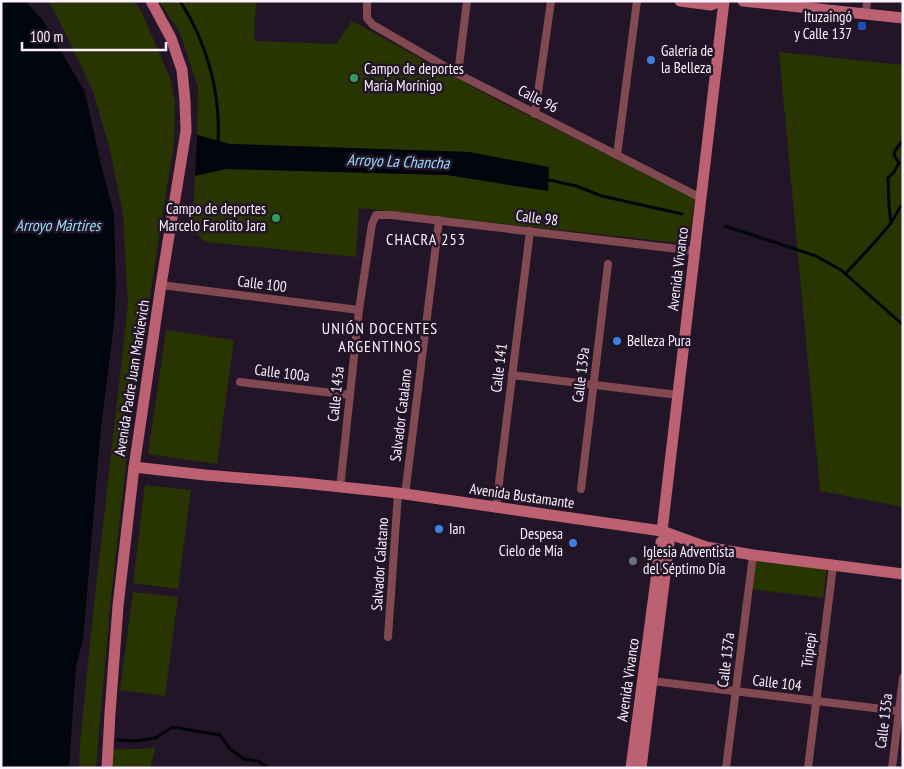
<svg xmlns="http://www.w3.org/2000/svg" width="904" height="769" font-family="'PT Sans Narrow',sans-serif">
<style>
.green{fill:#293500}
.water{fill:#00060b}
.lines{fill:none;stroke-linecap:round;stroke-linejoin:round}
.stream{stroke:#00060b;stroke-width:3}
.street{stroke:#824952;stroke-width:8}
.secondary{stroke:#bc6171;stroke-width:11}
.transit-dot{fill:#1a4fb4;stroke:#231528;stroke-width:2}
.shop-dot{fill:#3f7fe0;stroke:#231528;stroke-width:2}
.leisure-dot{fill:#2e9e5b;stroke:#231528;stroke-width:2}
.worship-dot{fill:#6b7280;stroke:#231528;stroke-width:2}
.labels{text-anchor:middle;stroke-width:5;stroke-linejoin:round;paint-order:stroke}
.poi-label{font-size:15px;fill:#fbf1ff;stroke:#231528;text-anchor:start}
.street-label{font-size:15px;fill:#fbf1ff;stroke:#231528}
.water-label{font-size:16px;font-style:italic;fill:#93dffd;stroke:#231528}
.neighbourhood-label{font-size:16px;letter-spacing:1px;fill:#fbf1ff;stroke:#231528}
</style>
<rect width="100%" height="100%" fill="#231528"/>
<g class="green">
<polygon points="48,1 134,1 142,13 170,78 175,103 174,143 142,346 127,455 110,606 98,743 96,768 79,768 80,744 94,605 128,305 123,214 110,150 93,91 57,16"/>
<polygon points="159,1 256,1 254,41 336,44 352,21 497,100 695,198 688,244 359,208 356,257 205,242 192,229 195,176 226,169 447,175 547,191 469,152 230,144 197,135 198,87 180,33"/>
<polygon points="779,52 903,65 903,507 820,491"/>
<polygon points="166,330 234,340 217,464 148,454"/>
<polygon points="145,485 191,490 178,589 133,583"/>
<polygon points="755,559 827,567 823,598 752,589"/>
<polygon points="133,592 178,597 165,696 120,690"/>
<polygon points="155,748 150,768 110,768 111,750"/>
</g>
<g class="water">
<polygon points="1,1 25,1 42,19 85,92 101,165 114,213 116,286 114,323 101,427 83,640 76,666 69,768 1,768"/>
<polygon points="197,135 230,144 469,152 549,167 548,191 447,175 226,169 195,176"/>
</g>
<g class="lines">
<g class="stream">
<path d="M180,1c27,41 41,93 38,142"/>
<polyline points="545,179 576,186 602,196 682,214"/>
<polyline points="891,223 889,206 888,178 894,172 899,163 894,155 895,151 903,140"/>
<polyline points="725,226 816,256 841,270 903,325"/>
<path d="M845,274c15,-16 31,-32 45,-50 5,-6 7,-14 13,-20"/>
<polyline points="118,740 137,741 155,738 173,727 220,735 230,749 244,759 258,761 268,768"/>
</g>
<g class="street">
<polyline points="367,1 367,18 373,25 458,74 617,155 701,198"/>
<polyline points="866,14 867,1"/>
<polyline points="458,74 467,1"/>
<polyline points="535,114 551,1"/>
<polyline points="617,155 637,1"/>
<polyline points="161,285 359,310"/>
<polyline points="512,375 678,395"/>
<polyline points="240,382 350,395"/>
<polyline points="340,488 359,310 372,224 376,215 391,215 695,251"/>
<polyline points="581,489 608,264"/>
<polyline points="405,495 439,220"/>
<polyline points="496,507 530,231"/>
<polyline points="388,637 398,493"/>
<polyline points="652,681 899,711"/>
<polyline points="726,768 753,555"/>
<polyline points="808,768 833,566"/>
<polyline points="892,768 903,678"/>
</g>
<g class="secondary">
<polyline points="680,1 711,5 720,1"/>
<polyline points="743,1 903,18"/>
<polyline points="134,467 205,475 303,483 398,493 662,531 706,547 753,555 903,574"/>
<polyline points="107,768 110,713 118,606 134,467 161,285 186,131 185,101 182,70 171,38 151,1"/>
<polyline points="631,768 661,542 666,539"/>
<polyline points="641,768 669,543 666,539 662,531 724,1"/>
</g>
</g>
<rect class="transit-dot" x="857" y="21" width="10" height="10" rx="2.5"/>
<g class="shop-dot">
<circle cx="651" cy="60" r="5"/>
<circle cx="617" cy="341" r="5"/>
<circle cx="439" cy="529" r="5"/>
<circle cx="573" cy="543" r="5"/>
</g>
<g class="leisure-dot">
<circle cx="354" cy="78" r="5"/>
<circle cx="276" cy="218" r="5"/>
</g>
<circle class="worship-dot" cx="633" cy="561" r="5"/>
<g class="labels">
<g class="poi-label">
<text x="852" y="22" text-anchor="end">Ituzaingó<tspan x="852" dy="17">y Calle 137</tspan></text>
<text x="661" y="56">Galería de<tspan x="661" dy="17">la Belleza</tspan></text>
<text x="364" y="74">Campo de deportes<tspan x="364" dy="17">María Morínigo</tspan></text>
<text x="266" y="214" text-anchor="end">Campo de deportes<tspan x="266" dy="17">Marcelo Farolito Jara</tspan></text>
<text x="627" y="346">Belleza Pura</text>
<text x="449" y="534">Ian</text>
<text x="563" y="539" text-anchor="end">Despesa<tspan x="563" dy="17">Cielo de Mía</tspan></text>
<text x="643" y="557">Iglesia Adventista<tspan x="643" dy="17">del Séptimo Día</tspan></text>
</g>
<g class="street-label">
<text transform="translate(538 99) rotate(27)" y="5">Calle 96</text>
<text transform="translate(537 218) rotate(7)" y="5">Calle 98</text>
<text transform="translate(678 269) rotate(-83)" y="5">Avenida Vivanco</text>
<text transform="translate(262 284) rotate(7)" y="5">Calle 100</text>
<text transform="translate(499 368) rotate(-83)" y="5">Calle 141</text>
<text transform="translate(282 373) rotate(7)" y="5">Calle 100a</text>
<text transform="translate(581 375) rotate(-83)" y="5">Calle 139a</text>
<text transform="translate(132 378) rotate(-81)" y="5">Avenida Padre Juan Markievich</text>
<text transform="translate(336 394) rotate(-84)" y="5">Calle 143a</text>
<text transform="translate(401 415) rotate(-83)" y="5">Salvador Catalano</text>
<text transform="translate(522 496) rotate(8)" y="5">Avenida Bustamante</text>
<text transform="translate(380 564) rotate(-86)" y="5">Salvador Calatano</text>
<text transform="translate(809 650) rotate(-83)" y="5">Tripepi</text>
<text transform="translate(726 660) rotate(-83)" y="5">Calle 137a</text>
<text transform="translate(628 680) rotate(-82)" y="5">Avenida Vivanco</text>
<text transform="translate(777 683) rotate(7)" y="5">Calle 104</text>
<text transform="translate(884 721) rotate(-83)" y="5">Calle 135a</text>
</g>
<g class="water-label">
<text transform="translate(398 161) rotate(2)" y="6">Arroyo La Chancha</text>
<text x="58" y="231">Arroyo Mártires</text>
</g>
<g class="neighbourhood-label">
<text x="426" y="245">CHACRA 253</text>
<text x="380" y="334">UNIÓN DOCENTES<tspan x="380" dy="18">ARGENTINOS</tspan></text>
</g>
</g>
<rect width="904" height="769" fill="none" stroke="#fbf1ff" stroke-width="5"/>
<path d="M22 42v8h144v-8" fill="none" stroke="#fbf1ff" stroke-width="2.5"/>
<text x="30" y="42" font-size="15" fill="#fbf1ff" stroke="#231528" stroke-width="4" paint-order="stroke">100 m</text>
</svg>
